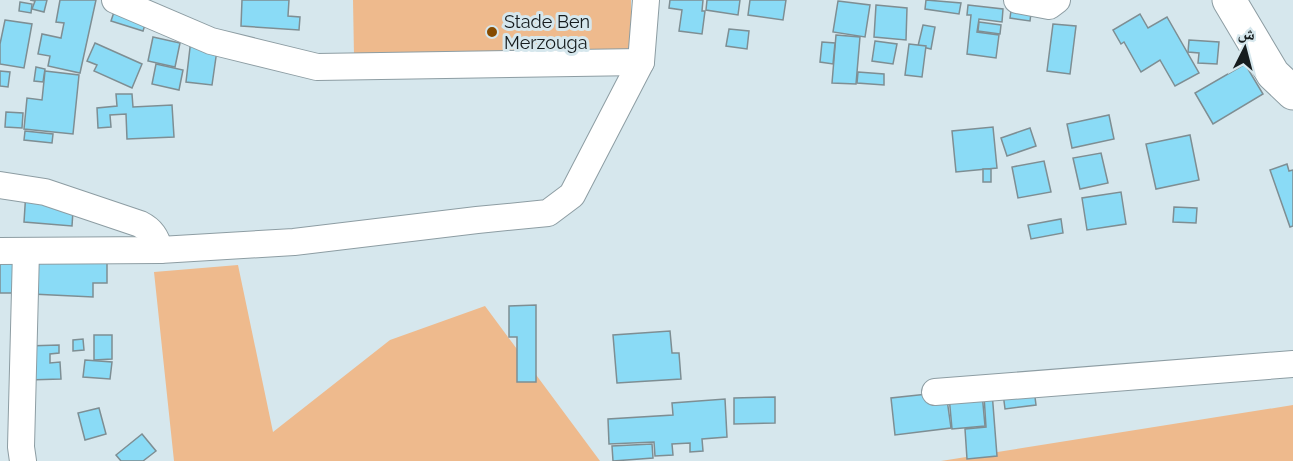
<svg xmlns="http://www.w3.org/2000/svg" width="1293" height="461" font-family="Raleway,'Noto Naskh Arabic',sans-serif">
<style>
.green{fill:#eeba8d}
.building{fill:#8adbf6;stroke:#7e8e93;stroke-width:1.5}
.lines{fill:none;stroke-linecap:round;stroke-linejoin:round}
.minor-casing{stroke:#8d9da3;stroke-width:28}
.major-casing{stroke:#8d9da3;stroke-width:35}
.minor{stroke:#fff;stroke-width:26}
.major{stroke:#fff;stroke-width:33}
.poi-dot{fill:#854b01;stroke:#d6e7ed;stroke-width:2}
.labels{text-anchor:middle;stroke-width:6;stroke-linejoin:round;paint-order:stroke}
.poi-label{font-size:18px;fill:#161c1e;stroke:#d6e7ed;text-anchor:start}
</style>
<rect width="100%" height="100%" fill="#d6e7ed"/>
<g class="green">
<polygon points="353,0 631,0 631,54 354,56"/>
<polygon points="238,265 273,432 390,340 485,306 600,461 174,461 154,272"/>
<polygon points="1293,405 1293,461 941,461"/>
</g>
<g class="building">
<polygon points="30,0 47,0 44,12 32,9 35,1"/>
<polygon points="60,0 96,0 80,73 48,66 50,56 38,54 42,34 61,38 64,23 56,22"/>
<polygon points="118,0 152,3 143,31 111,21"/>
<polygon points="242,0 289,0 288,16 300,17 299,30 241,26"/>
<polygon points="670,0 703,0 702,11 705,11 702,34 679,31 682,10 669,8"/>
<polygon points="707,0 740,0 738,15 706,10"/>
<polygon points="750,0 786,0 783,20 748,15"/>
<polygon points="926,0 961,3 959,14 925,9"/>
<polygon points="838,1 870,5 865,37 833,32"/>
<polygon points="20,2 32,4 31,13 19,11"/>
<polygon points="1012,3 1032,6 1030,21 1010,18"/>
<polygon points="876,5 907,8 906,40 874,37"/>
<polygon points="968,5 1003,9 1002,22 979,19 977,32 999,35 996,58 967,54 971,15 967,15"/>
<polygon points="1140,14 1148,28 1167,17 1199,73 1175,86 1160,60 1141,72 1124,42 1121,44 1113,30"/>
<polygon points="5,20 32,24 24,68 0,64 0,44"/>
<polygon points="979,22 1001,25 1000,34 978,31"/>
<polygon points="1053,24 1076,26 1070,74 1047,71"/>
<polygon points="923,25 935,27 931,49 918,46"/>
<polygon points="729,29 749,31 747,49 726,46"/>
<polygon points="836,35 860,37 856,84 832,83"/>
<polygon points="153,37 180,43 175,67 148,61"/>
<polygon points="191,39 218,43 212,85 186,82"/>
<polygon points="1189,40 1219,42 1217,64 1198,63 1199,53 1188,52"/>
<polygon points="875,41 897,44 893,64 872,61"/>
<polygon points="822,42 835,43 833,64 820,62"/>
<polygon points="95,43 142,64 132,88 94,71 97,65 87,61"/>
<polygon points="909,44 926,46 922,77 905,75"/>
<polygon points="156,64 183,70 179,90 152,84"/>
<polygon points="1245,64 1263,94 1213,124 1195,93"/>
<polygon points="36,67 45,69 43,82 34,81"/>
<polygon points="0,71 10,72 8,87 0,86"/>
<polygon points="45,71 79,75 73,134 24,129 27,98 42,100"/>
<polygon points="858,72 884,74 884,85 857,83"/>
<polygon points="116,94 132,94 133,107 172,105 174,137 127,139 126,114 110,115 111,127 98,128 97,108 117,106"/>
<polygon points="6,112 23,113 22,128 5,127"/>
<polygon points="1109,115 1114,139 1072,148 1067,124"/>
<polygon points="993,127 997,168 956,172 952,131"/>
<polygon points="1030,128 1036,146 1007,156 1001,138"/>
<polygon points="25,131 53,134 52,143 24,140"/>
<polygon points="1190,135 1199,180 1156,189 1146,144"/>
<polygon points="1101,153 1108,183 1080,189 1073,158"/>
<polygon points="1044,161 1051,192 1018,198 1012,167"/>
<polygon points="1287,164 1289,171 1293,170 1293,226 1290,227 1270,170"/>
<rect x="983" y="169" width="8" height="13"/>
<polygon points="26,191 74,195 72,226 24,222"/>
<polygon points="1121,192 1126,224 1087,230 1082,198"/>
<polygon points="1174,207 1197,208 1196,223 1173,222"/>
<polygon points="1061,219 1063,233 1031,239 1028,225"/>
<polygon points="34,257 107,260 107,283 93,283 93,297 32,294"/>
<rect x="0" y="258" width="19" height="35"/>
<polygon points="536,305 536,382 517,382 517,337 509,337 509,306"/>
<polygon points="670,331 672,353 679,353 681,379 617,383 613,335"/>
<polygon points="94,335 112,335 112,359 94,360"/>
<polygon points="83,339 84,350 73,351 73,340"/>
<polygon points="59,345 59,353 50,354 50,363 60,362 61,379 27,380 26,346"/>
<polygon points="85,360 112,362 110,379 83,377"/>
<polygon points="1032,373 1036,405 1005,409 1001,377"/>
<polygon points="991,379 997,456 967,459 965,429 986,427 983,380"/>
<polygon points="981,382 985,426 952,429 948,385"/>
<polygon points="946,392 951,428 895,435 891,398"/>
<polygon points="775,397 775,423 734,424 734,398"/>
<polygon points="725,399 727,437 702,439 703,451 690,452 690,443 672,444 673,455 655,456 654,442 609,444 608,419 673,415 672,403"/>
<polygon points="99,408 106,434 85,440 78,413"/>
<polygon points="142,434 156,451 143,461 121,461 116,455"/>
<polygon points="652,444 653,458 613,461 612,446"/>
</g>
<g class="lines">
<defs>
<g id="minor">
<polyline points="115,0 211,41 317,67 641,62"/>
<polyline points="1017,0 1049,6 1057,0"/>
<path d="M0,185l45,7 95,32c12,6 16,13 20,26"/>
<polyline points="0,251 160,250 294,242 477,220 548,213 572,195 641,62 646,0"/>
<polyline points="935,392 1293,364"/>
<polyline points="23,461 21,447 26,251"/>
</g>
<polyline id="major" points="1229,0 1273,74 1293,93"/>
</defs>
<use href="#minor" class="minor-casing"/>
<use href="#major" class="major-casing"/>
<use href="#minor" class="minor"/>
<use href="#major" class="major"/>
</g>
<circle class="poi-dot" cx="492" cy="32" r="6"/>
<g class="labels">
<g class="poi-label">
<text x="504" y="28">Stade Ben<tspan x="504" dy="21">Merzouga</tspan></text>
</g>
</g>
<g transform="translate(1245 48) rotate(6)" stroke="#d6e7ed" stroke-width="4.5" paint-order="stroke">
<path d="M0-4.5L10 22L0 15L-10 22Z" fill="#161c1e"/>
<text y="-9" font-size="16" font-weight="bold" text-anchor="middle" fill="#161c1e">ش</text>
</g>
</svg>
